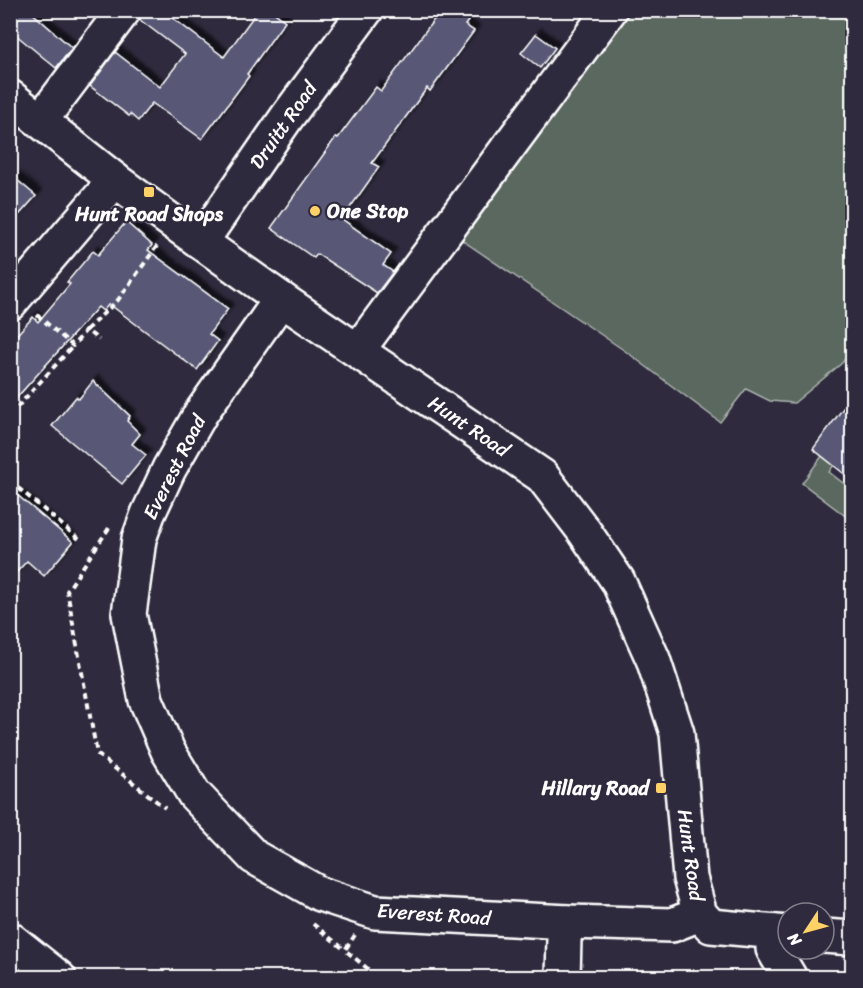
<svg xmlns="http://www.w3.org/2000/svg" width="863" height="988" font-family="Sriracha,sans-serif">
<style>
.green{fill:#5a685f;stroke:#acb4af;stroke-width:1.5}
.building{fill:#585976;stroke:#fff;stroke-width:1.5;filter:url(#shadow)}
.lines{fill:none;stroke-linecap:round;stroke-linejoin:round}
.minor-casing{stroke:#fff;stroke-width:38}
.major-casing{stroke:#fff;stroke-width:38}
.path{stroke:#fff;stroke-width:4;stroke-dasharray:6 4.5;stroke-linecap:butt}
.minor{stroke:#2f2a3d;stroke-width:33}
.major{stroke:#2f2a3d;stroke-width:33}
.poi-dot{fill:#ffd166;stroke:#2f2a3d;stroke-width:2}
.labels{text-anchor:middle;stroke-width:4.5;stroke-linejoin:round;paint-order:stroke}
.street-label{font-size:20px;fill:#fff;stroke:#2f2a3d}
.poi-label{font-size:20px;font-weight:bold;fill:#fff;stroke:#2f2a3d;text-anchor:start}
</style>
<defs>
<filter id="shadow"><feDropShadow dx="5.5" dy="-5.5" stdDeviation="1.5" flood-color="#0009"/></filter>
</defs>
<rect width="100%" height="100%" fill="#2f2a3d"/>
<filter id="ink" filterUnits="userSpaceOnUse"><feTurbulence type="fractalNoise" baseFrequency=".0167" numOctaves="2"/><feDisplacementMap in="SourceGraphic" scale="12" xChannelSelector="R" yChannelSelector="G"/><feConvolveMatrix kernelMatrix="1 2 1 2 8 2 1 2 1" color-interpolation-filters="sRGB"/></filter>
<g filter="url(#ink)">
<g class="green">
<polygon points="617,11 852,11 852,349 842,363 794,403 770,401 746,389 720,422 628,353 453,234"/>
<polygon points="822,456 834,465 829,472 852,490 852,521 802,483"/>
</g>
<g class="building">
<polygon points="10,10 29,10 72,48 56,68 10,30"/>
<polygon points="142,10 162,10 224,57 258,10 271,10 285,21 247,74 249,76 202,139 152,103 138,121 130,114 129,116 90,86 115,52 160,87 185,54 140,20"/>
<polygon points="441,10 476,10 465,25 474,31 430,91 427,88 372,163 379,167 342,219 391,254 383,265 393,272 377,293 317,254 314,258 271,228 336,137 338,138 376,87 381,91"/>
<polygon points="536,34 555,48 540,68 521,53"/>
<polygon points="10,174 36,196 10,225"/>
<polygon points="126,222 152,245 148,250 228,309 209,334 218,341 197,370 109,304 103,311 98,307 10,405 10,342 33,317 38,322 70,284 67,282 93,251 98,255"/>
<polygon points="93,381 130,416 127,421 140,434 132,444 146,455 122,484 52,426 76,397 79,399"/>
<polygon points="852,396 852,480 813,449"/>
<polygon points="10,489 73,542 44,576 27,561 10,579"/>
</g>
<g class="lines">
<defs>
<g id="minor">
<polyline points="10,97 115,180 174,223 281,299 542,476 584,531 618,581 653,659 677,733 690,878 700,914 711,926 788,933"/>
<polyline points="41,120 124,10"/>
<polyline points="201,242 287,117 366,10"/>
<polyline points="281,299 201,413 169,469 148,514 139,539 129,614 146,700 168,751 194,794 254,857 320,894 375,912 569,922 672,925 700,914"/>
<polyline points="10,303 115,180"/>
<polyline points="358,350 610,10"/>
<polyline points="774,932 773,949 790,978"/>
<polyline points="824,936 852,938"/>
<polyline points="563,978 564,938 569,922"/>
</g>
<polyline id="major" points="10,939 59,978"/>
</defs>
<use href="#minor" class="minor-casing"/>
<use href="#major" class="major-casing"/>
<g class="path">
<polyline points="37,315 73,346 86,330 99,340"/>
<polyline points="86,330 118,300 157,246"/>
<polyline points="10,415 73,346"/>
<polyline points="10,481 80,540"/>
<polyline points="109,528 67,591 97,754 165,808"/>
<polyline points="313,924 345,950"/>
<polyline points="355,935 345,950 379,978"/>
</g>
<use href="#minor" class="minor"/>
<use href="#major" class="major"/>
</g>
</g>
<g class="poi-dot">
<rect x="143" y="186" width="12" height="12" rx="3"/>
<circle cx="315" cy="211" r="6"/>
<rect x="655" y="782" width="12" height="12" rx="3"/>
</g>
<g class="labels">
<g class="street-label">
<text transform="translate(283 125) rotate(-55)" y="7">Druitt Road</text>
<text transform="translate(469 426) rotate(34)" y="7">Hunt Road</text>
<text transform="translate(174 467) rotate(-63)" y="7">Everest Road</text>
<text transform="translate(691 855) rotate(82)" y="7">Hunt Road</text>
<text transform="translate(434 914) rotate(4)" y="7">Everest Road</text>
</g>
<g class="poi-label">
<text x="327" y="218">One Stop</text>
<text x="149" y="221" text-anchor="middle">Hunt Road Shops</text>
<text x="649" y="795" text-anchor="end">Hillary Road</text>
</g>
</g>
<rect width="863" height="988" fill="none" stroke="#2f2a3d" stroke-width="36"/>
<rect x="18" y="18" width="827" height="952" fill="none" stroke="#fff" stroke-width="2" filter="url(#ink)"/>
<g transform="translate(806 931) rotate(234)"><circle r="28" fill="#2f2a3d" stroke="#827f8b" stroke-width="1.5"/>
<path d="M0-4.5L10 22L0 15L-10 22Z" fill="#ffd166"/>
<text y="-9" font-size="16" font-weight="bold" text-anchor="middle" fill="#ffffff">N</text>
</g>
</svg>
